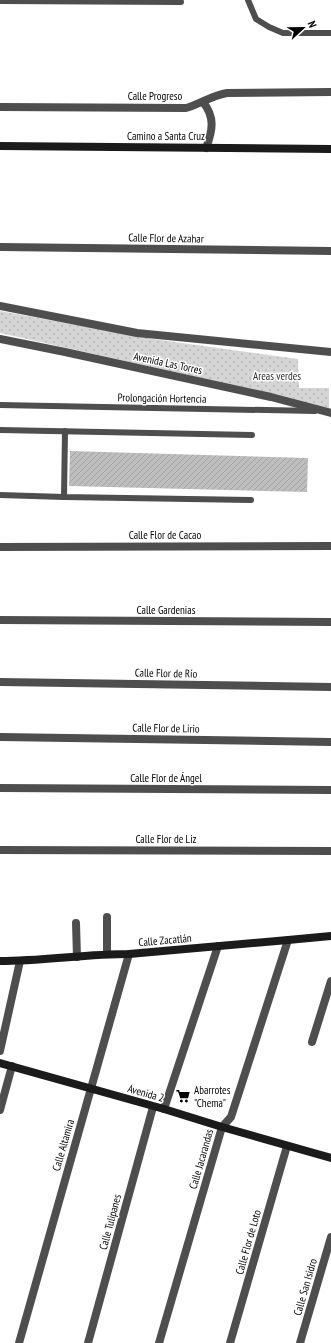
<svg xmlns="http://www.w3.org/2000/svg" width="331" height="1343" font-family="'PT Sans Narrow',sans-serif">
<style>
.grass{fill:url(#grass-dots)}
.building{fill:url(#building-hatch)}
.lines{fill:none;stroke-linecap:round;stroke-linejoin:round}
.lane{stroke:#4e4e4e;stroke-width:6}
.street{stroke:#4e4e4e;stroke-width:8}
.secondary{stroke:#1b1b1b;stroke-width:8}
.labels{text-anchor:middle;stroke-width:3;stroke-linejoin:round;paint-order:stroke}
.street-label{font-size:11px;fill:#000;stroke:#fff}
.park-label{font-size:11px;fill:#2c2c2c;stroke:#fff}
.poi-label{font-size:11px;fill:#000;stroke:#fff;text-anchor:start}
</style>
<defs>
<pattern id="grass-dots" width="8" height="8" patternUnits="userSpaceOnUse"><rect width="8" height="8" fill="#d5d5d5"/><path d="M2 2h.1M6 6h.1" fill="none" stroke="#b5b5b5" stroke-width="1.8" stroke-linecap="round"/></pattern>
<pattern id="building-hatch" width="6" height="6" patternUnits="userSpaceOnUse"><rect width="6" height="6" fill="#bebebe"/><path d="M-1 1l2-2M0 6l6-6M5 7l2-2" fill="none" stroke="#a2a2a2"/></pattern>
</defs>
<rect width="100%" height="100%" fill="#fff"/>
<polygon class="grass" points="0,311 153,339 298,359 299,388 329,388 329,408 302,404 193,376 0,333"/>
<polygon class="building" points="70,451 308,458 307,492 69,486"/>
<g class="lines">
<g class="lane">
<polyline points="248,0 256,19 269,27 283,33 331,33"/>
<polyline points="0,1 181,2"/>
<polyline points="0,405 315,411"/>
<polyline points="0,430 252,435"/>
<polyline points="65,431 64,497 251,500"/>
<polyline points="0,495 64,497"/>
</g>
<g class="street">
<path d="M203,102c12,15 10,28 3,46"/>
<path d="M0,107l186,1c14,-4 27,-13 41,-15l104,-1"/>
<polyline points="0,247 331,251"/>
<polyline points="0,306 137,333 331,352"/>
<polyline points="0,339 65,352 271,397 331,413"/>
<polyline points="0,547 331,546"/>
<polyline points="0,620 331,622"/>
<polyline points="0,682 331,687"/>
<polyline points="0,737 331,742"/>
<polyline points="0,788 331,790"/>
<polyline points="0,850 331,851"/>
<polyline points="107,917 107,954"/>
<polyline points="76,923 77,957"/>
<polyline points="312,1042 331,981"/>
<polyline points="0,1051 20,961"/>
<polyline points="164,1109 218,946"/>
<polyline points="0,1110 12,1066"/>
<polyline points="19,1343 129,954"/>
<polyline points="88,1343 153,1107"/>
<polyline points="159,1343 222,1127 231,1117 288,940"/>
<polyline points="230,1343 287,1146"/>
<polyline points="300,1343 331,1237"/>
</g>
<g class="secondary">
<polyline points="0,146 331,149"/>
<path d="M0,961c43,0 86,-7 129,-7l159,-14 43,-4"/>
<polyline points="0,1063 164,1109 222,1127 331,1158"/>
</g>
</g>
<defs>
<symbol id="supermarket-bare" viewBox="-9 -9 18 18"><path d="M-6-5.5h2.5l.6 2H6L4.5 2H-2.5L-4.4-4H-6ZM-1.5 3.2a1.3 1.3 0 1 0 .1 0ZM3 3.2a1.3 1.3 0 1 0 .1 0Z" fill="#000" stroke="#fff" stroke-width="2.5" paint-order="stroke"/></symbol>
</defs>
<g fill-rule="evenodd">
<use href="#supermarket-bare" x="173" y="1086" width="20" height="20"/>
</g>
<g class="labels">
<g class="street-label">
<text x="155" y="100">Calle Progreso</text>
<text x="166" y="140">Camino a Santa Cruz</text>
<text transform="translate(166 238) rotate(1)" y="4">Calle Flor de Azahar</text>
<text transform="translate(168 363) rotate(12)" y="4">Avenida Las Torres</text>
<text transform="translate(162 398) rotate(1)" y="4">Prolongación Hortencia</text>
<text x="165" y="539">Calle Flor de Cacao</text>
<text x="166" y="614">Calle Gardenias</text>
<text transform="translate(166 673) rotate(1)" y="4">Calle Flor de Río</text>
<text transform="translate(166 728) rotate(1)" y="4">Calle Flor de Lirio</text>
<text x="166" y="782">Calle Flor de Ángel</text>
<text x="166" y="843">Calle Flor de Liz</text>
<text transform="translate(165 940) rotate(-5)" y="4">Calle Zacatlán</text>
<text transform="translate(146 1093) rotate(16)" y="4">Avenida 2</text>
<text transform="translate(63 1145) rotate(-74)" y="4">Calle Altamira</text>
<text transform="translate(201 1159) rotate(-74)" y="4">Calle Jacarandas</text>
<text transform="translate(110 1222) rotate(-75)" y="4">Calle Tulipanes</text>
<text transform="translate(248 1242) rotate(-74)" y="4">Calle Flor de Loto</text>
<text transform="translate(305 1287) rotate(-74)" y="4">Calle San Isidro</text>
</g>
<g class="park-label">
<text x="277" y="380">Areas verdes</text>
</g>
<g class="poi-label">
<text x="194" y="1094">Abarrotes<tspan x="194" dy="13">"Chema"</tspan></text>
</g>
</g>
<g transform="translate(303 28) rotate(68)" stroke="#ffffff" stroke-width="3" paint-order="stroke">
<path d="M0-3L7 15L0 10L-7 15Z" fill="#000000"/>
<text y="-6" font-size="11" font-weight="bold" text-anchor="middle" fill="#000000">N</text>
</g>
</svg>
